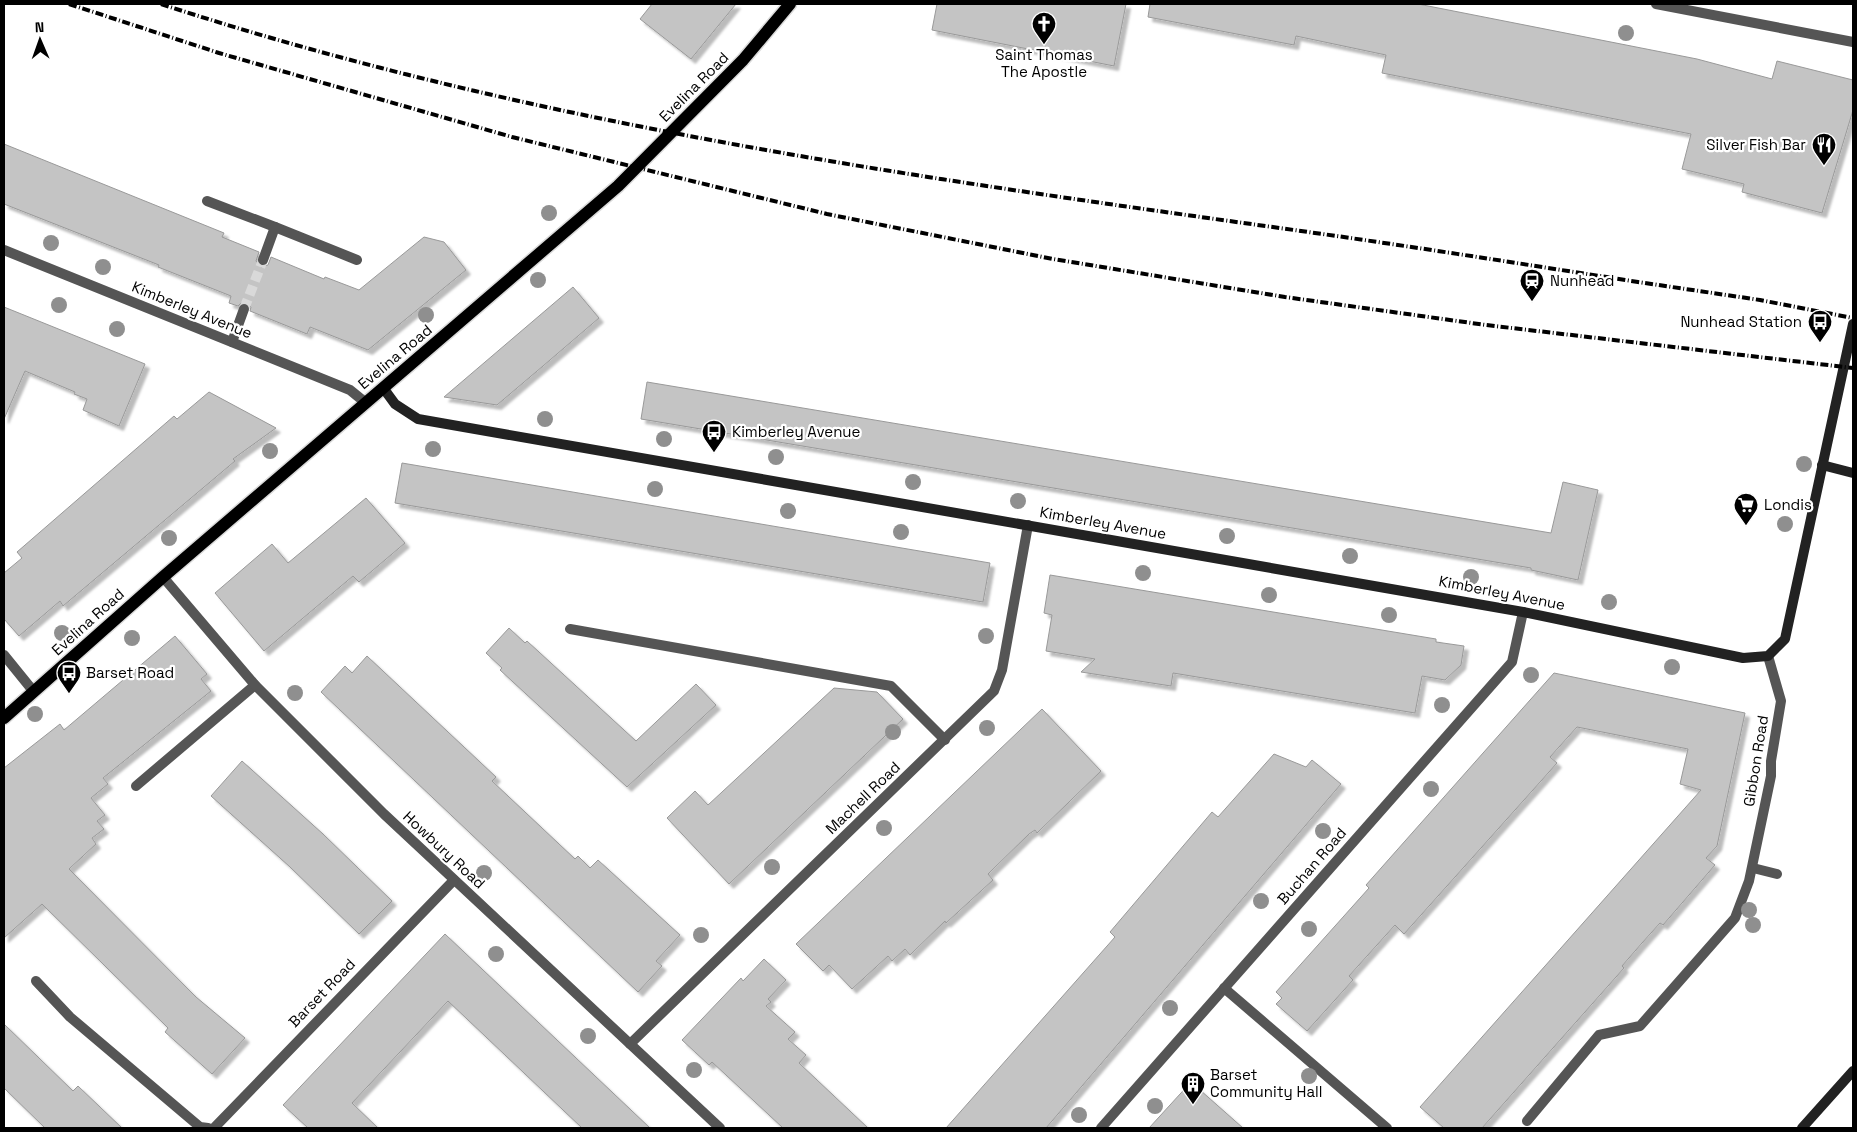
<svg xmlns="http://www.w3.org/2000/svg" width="1857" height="1132" font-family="'Space Grotesk',sans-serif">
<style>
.building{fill:#c4c4c4;stroke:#999;filter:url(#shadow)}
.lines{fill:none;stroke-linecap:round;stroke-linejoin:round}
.street-tunnel{stroke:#d9d9d9;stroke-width:10;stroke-dasharray:10 5;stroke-linecap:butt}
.primary-casing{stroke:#dbdbdb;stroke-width:15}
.lane{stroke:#555;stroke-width:10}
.street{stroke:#555;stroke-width:10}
.secondary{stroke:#222;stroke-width:10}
.primary{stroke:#000;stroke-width:12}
.rail{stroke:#000;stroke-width:4;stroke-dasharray:8 2.5 1 2.5;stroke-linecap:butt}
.tree{fill:#8f8f8f}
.labels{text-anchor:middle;stroke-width:4.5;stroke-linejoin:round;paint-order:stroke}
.poi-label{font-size:15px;fill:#000;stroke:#fff;text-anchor:start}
.street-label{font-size:15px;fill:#000;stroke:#fff}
</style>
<defs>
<filter id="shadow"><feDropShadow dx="4.5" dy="4.5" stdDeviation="1" flood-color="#0004"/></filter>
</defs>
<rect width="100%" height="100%" fill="#fff"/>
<g class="building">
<polygon points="652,4 736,4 691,59 640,19"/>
<polygon points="937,4 1126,4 1114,66 932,30"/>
<polygon points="1150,4 1418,4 1697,59 1772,79 1777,61 1853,80 1853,110 1822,213 1742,192 1744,184 1682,169 1691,134 1382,73 1386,55 1296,36 1294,45 1148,17"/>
<polygon points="4,144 224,233 222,237 259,252 256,261 261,267 268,265 271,257 324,279 325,277 359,290 424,237 444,242 466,270 368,350 310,327 307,334 250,311 251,307 247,303 242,302 238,306 229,303 231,296 158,267 159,265 4,204"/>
<polygon points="573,287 599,318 543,366 497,405 444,397"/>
<polygon points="4,307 145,364 119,426 83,410 87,399 74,394 75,392 25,371 4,419"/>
<polygon points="647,382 1551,533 1563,482 1598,490 1578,580 1531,570 1531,568 641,419"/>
<polygon points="209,392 276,428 233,459 235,461 63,606 60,601 19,636 4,619 4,573 22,558 17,552 174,416 177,419"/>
<polygon points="402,463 990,563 983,602 395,503"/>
<polygon points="366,498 405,543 359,582 353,576 264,651 215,593 272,544 288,563"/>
<polygon points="1050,575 1436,639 1436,642 1464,646 1461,665 1445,680 1422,676 1415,713 1173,673 1171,686 1081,672 1095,659 1046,651 1052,615 1044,613"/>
<polygon points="509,628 525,643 527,641 636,741 696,684 716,705 627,787 500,670 502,668 486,653"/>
<polygon points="175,636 207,674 201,679 211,691 103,778 108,784 91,798 105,815 97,821 104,829 92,838 96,844 69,869 196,997 245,1038 212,1074 165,1032 168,1028 42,904 4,938 4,768 60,724 64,730"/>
<polygon points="367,656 496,777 492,781 575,859 578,856 590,868 598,860 680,935 656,961 662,966 638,992 321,692 345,666 352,673"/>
<polygon points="1554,673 1745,713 1717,846 1706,858 1715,865 1663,925 1660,923 1642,943 1622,966 1624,968 1482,1128 1444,1128 1420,1107 1701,790 1680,784 1688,749 1577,727 1550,757 1557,763 1541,781 1404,934 1395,925 1349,976 1353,980 1307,1031 1276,1004 1282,998 1276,992 1369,888 1366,885"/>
<polygon points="834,688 877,692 903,719 729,884 667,818 695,791 708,805"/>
<polygon points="1042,709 1101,771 1037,833 1035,830 1029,834 988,874 993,880 946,923 945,921 910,955 905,949 892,961 888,956 852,989 829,965 823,971 796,944"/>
<polygon points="1274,754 1306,767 1312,760 1341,784 1046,1128 946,1128 1115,937 1110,932 1212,812 1218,817"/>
<polygon points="242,761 323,834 392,901 359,934 290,867 211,796"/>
<polygon points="445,934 650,1128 582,1128 448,1001 352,1103 378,1128 308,1128 283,1105"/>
<polygon points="764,959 786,980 768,999 771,1002 766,1006 795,1032 788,1039 806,1055 799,1063 868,1128 783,1128 712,1062 709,1065 682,1040 741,978 743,981"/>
<polygon points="4,1024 73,1091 78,1086 122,1128 45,1128 4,1088"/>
<polygon points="1191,1082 1243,1128 1149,1128"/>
</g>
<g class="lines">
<polyline class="street-tunnel" points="244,309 263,260"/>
<defs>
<polyline id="primary" points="4,718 163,577 618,186 743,60 790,4"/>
</defs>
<use href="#primary" class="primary-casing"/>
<g class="lane">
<polyline points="570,629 891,686 945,740"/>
<polyline points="136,786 255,685"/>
</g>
<g class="street">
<polyline points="1656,4 1853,42"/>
<polyline points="207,201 275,227"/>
<polyline points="4,250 350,390 366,403"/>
<polyline points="263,260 275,227 357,260"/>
<polyline points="232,342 244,309"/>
<polyline points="163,577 255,685 384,814 720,1128"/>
<polyline points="4,655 34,692"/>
<polyline points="1753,868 1777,874"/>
<polyline points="36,981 70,1017 200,1127 208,1128"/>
<polyline points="1224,988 1387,1128"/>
<polyline points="630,1044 994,691 1002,670 1028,525"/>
<polyline points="1527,1121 1599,1035 1640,1026 1735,918 1749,881 1771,776 1771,761 1781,701 1768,656"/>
<polyline points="214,1128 454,880"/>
<polyline points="1101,1128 1512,662 1523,612"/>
</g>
<g class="secondary">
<polyline points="384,389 395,404 418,419 1523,612 1743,658 1768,656 1785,639 1853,324"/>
<polyline points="1822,465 1853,473"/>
<polyline points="1802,1128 1853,1071"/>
</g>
<use href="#primary" class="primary"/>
<g class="rail">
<polyline points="69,4 219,53 512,137 827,214 1053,259 1285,297 1486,325 1853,368"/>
<path d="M161,4c367,120 752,173 1133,226 115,16 229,34 344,52l122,18 93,18"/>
</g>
</g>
<g class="tree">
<circle cx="1626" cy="33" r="8"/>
<circle cx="549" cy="213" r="8"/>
<circle cx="51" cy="243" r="8"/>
<circle cx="103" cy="267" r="8"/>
<circle cx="538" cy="280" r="8"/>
<circle cx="59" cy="305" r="8"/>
<circle cx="426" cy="315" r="8"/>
<circle cx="117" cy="329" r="8"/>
<circle cx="545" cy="419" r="8"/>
<circle cx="664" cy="439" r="8"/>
<circle cx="433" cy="449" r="8"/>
<circle cx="270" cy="451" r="8"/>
<circle cx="776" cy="457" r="8"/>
<circle cx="1804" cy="464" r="8"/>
<circle cx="913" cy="482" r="8"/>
<circle cx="655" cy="489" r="8"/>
<circle cx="1018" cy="501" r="8"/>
<circle cx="788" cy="511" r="8"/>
<circle cx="1785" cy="524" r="8"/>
<circle cx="901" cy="532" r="8"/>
<circle cx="1227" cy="536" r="8"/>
<circle cx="169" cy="538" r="8"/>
<circle cx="1350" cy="556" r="8"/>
<circle cx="1143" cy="573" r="8"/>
<circle cx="1471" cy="577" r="8"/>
<circle cx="1269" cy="595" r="8"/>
<circle cx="1609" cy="602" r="8"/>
<circle cx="1389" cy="615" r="8"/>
<circle cx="62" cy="633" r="8"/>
<circle cx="986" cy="636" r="8"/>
<circle cx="132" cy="638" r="8"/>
<circle cx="1672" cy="667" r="8"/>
<circle cx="1531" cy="675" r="8"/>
<circle cx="295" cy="693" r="8"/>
<circle cx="1442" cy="705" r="8"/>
<circle cx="35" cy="714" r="8"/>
<circle cx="987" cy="728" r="8"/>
<circle cx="893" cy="732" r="8"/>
<circle cx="1431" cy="789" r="8"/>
<circle cx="884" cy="828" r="8"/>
<circle cx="1323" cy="831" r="8"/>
<circle cx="772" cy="867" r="8"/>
<circle cx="484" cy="873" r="8"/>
<circle cx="1261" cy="901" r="8"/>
<circle cx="1749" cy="910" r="8"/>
<circle cx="1753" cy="925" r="8"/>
<circle cx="1309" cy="929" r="8"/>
<circle cx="701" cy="935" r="8"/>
<circle cx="496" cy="954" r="8"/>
<circle cx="1170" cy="1008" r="8"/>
<circle cx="588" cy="1036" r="8"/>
<circle cx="694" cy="1070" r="8"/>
<circle cx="1309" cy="1076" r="8"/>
<circle cx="1155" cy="1106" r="8"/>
<circle cx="1079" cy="1115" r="8"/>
</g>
<defs>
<symbol id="church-pin" viewBox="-11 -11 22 30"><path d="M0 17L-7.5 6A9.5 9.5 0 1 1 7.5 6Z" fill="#000" stroke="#fff"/><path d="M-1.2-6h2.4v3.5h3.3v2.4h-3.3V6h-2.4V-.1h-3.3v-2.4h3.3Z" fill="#fff"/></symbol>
<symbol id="restaurant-pin" viewBox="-11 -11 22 30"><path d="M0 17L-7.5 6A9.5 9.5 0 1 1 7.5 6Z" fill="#000" stroke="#fff"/><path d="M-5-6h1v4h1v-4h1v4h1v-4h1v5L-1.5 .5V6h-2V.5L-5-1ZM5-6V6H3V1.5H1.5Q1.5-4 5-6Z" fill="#fff"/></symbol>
<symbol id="station-pin" viewBox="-11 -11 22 30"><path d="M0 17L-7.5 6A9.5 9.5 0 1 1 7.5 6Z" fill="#000" stroke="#fff"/><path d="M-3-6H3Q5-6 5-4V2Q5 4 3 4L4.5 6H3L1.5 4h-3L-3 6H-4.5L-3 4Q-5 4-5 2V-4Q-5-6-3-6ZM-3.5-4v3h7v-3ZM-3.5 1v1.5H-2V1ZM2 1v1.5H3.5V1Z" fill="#fff"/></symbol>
<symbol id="bus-pin" viewBox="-11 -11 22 30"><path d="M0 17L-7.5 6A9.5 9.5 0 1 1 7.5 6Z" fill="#000" stroke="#fff"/><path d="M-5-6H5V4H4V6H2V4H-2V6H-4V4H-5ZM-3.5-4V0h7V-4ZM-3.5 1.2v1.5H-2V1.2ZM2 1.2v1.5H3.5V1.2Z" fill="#fff"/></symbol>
<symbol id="supermarket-pin" viewBox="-11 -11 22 30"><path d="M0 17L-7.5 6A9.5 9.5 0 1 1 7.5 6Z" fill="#000" stroke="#fff"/><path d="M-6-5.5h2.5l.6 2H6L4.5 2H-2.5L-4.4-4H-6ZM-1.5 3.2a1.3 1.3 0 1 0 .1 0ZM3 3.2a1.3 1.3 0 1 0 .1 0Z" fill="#fff"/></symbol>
<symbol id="building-pin" viewBox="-11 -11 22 30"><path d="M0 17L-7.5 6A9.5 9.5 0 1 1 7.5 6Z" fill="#000" stroke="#fff"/><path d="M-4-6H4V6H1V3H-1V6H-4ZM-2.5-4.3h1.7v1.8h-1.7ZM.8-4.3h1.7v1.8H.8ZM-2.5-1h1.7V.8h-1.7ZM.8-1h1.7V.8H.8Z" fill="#fff"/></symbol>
</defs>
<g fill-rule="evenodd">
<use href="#church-pin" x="1030" y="10" width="28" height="38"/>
<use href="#restaurant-pin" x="1810" y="131" width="28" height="38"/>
<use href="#station-pin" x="1518" y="267" width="28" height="38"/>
<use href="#bus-pin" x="1806" y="308" width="28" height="38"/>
<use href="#bus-pin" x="700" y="418" width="28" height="38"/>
<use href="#supermarket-pin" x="1732" y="491" width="28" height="38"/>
<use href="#bus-pin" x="55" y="659" width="28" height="38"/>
<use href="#building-pin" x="1179" y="1070" width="28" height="38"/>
</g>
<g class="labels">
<g class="poi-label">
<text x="1044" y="60" text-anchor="middle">Saint Thomas<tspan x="1044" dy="17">The Apostle</tspan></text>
<text x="1806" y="150" text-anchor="end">Silver Fish Bar</text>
<text x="1550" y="286">Nunhead</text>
<text x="1802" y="327" text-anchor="end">Nunhead Station</text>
<text x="732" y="437">Kimberley Avenue</text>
<text x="1764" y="510">Londis</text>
<text x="86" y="678">Barset Road</text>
<text x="1210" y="1080">Barset<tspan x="1210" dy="17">Community Hall</tspan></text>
</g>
<g class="street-label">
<text transform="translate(694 87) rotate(-45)" y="5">Evelina Road</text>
<text transform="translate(192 310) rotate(22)" y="5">Kimberley Avenue</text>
<text transform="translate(395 357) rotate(-40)" y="5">Evelina Road</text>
<text transform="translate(1103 523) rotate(10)" y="5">Kimberley Avenue</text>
<text transform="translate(1502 593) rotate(11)" y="5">Kimberley Avenue</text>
<text transform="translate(88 622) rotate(-42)" y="5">Evelina Road</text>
<text transform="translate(1756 761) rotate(-81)" y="5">Gibbon Road</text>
<text transform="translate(863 798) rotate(-44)" y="5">Machell Road</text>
<text transform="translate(444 850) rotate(43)" y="5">Howbury Road</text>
<text transform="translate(1312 866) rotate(-49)" y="5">Buchan Road</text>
<text transform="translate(322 993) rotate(-46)" y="5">Barset Road</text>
</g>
</g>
<rect width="1857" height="1132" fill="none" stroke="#000000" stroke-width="10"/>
<g transform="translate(40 40) rotate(358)" stroke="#ffffff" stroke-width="4" paint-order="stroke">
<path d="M0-4L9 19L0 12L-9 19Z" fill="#000000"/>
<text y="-8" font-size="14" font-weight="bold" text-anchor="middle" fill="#000000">N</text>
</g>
</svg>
